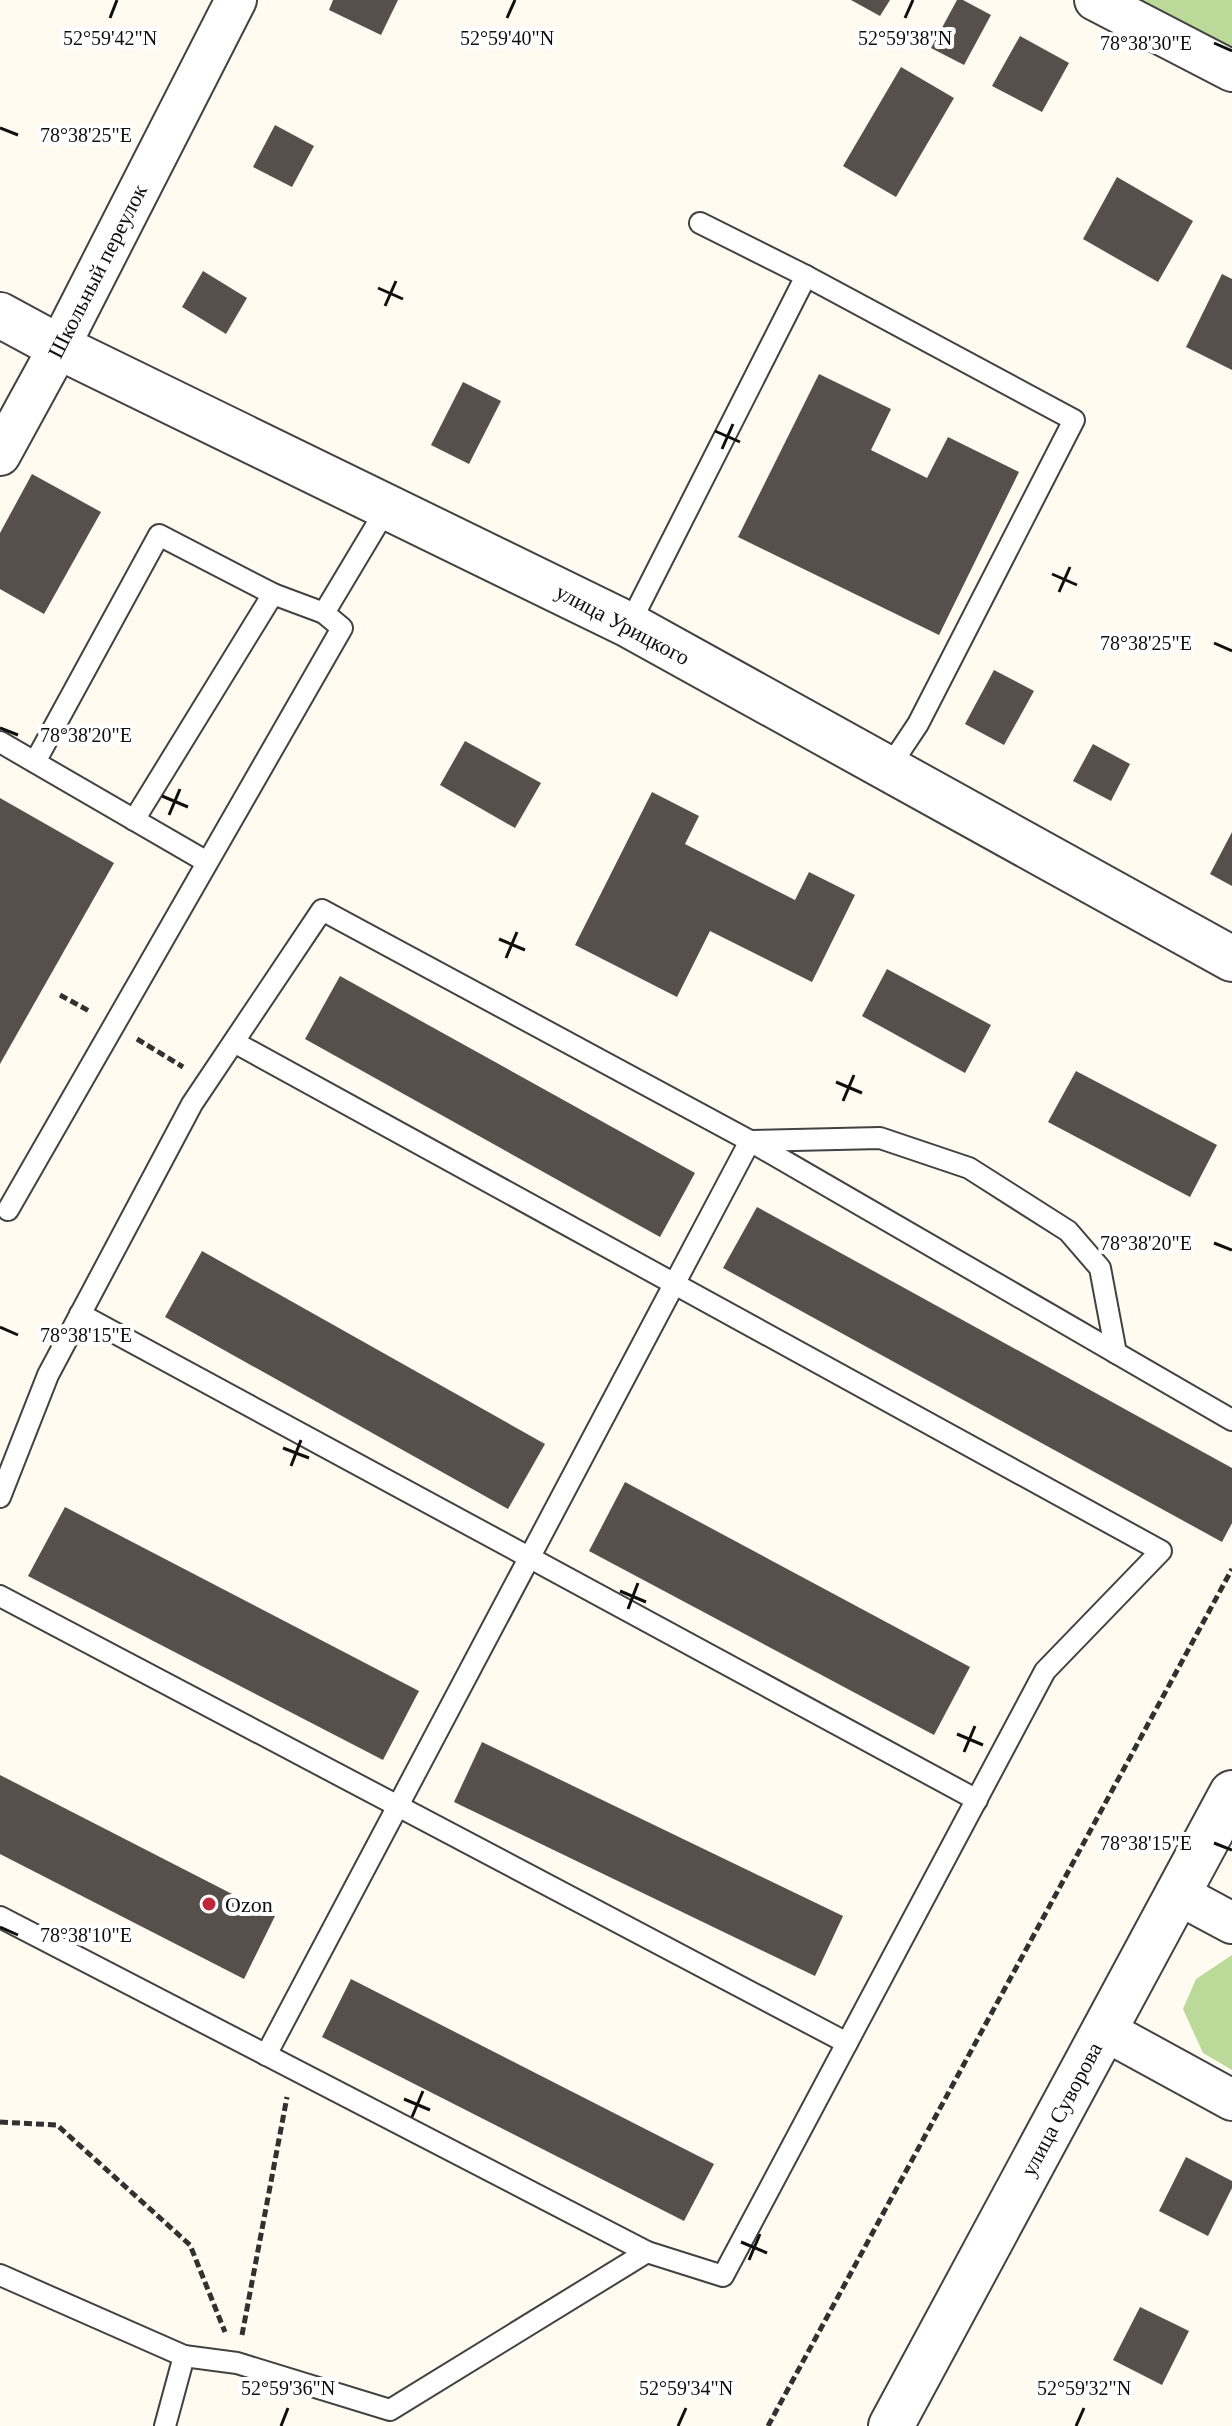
<svg xmlns="http://www.w3.org/2000/svg" width="1232" height="2426" font-family="'Times New Roman',serif">
<style>
.forest{fill:#bbda99}
.building{fill:#574f4b}
.lines{fill:none;stroke-linecap:round;stroke-linejoin:round}
.service-casing{stroke:#424242;stroke-width:24}
.minor-casing{stroke:#424242;stroke-width:44}
.tertiary-casing{stroke:#424242;stroke-width:48}
.path{stroke:#313131;stroke-width:5;stroke-dasharray:8 4;stroke-linecap:butt}
.service{stroke:#fff;stroke-width:20}
.minor{stroke:#fff;stroke-width:40}
.tertiary{stroke:#fff;stroke-width:44}
.ticks{fill:none;stroke:#0f0f0f;stroke-width:3}
.poi-dot{fill:#bf2639;stroke:#fff;stroke-width:3}
.labels{text-anchor:middle;stroke-width:8;stroke-linejoin:round;paint-order:stroke}
.street-label{font-size:22px;fill:#0f0f0f;stroke:#fff}
.poi-label{font-size:22px;fill:#0f0f0f;stroke:#fff;text-anchor:start}
.ticks-label{font-size:20px;text-anchor:middle;fill:#0f0f0f;stroke:#fff;stroke-width:8;stroke-linejoin:round;paint-order:stroke}
</style>
<rect width="100%" height="100%" fill="#fffbf1"/>
<g class="forest">
<polygon points="1125,0 1232,0 1232,58"/>
<polygon points="1232,1955 1232,2070 1203,2053 1183,2009 1196,1979"/>
</g>
<g class="building">
<polygon points="333,0 398,0 381,35 329,10"/>
<polygon points="851,0 890,0 880,16"/>
<polygon points="957,0 963,0 991,15 964,65 931,48"/>
<polygon points="1020,36 1069,63 1042,112 992,86"/>
<polygon points="901,67 954,98 896,197 843,166"/>
<polygon points="275,125 314,146 292,187 253,167"/>
<polygon points="1117,177 1193,221 1158,282 1083,239"/>
<polygon points="203,271 247,298 226,334 182,307"/>
<polygon points="1222,274 1232,279 1232,370 1186,347"/>
<polygon points="819,374 891,409 871,450 927,478 948,437 1019,472 939,635 738,537"/>
<polygon points="463,382 501,401 469,464 431,445"/>
<polygon points="32,474 101,512 44,614 0,589 0,533"/>
<polygon points="994,670 1034,691 1004,745 965,724"/>
<polygon points="465,741 541,783 515,828 440,785"/>
<polygon points="1093,744 1130,764 1111,801 1073,781"/>
<polygon points="652,792 699,816 685,844 795,900 809,872 855,895 812,982 710,931 677,997 575,945"/>
<polygon points="0,798 114,863 0,1064"/>
<polygon points="1232,832 1232,886 1210,874"/>
<polygon points="887,969 991,1025 965,1073 862,1016"/>
<polygon points="340,976 695,1173 660,1237 305,1039"/>
<polygon points="1076,1071 1217,1145 1190,1197 1048,1122"/>
<polygon points="757,1207 1232,1468 1232,1523 1222,1542 723,1268"/>
<polygon points="202,1251 545,1444 508,1509 165,1317"/>
<polygon points="625,1482 970,1667 934,1735 589,1551"/>
<polygon points="65,1507 419,1691 383,1760 28,1576"/>
<polygon points="482,1742 843,1916 815,1976 454,1802"/>
<polygon points="0,1775 275,1916 244,1979 0,1854"/>
<polygon points="351,1979 714,2164 684,2221 322,2037"/>
<polygon points="1186,2157 1232,2181 1232,2188 1208,2236 1159,2211"/>
<polygon points="1140,2307 1189,2331 1162,2385 1113,2360"/>
</g>
<g class="lines">
<defs>
<g id="service">
<polyline points="700,223 806,276"/>
<polyline points="629,625 806,276 1074,420 918,724 888,769"/>
<polyline points="0,742 207,862"/>
<polyline points="35,762 159,535 273,594 324,613"/>
<polyline points="134,820 273,594"/>
<polyline points="8,1210 342,628 324,613 388,506"/>
<polyline points="80,1314 977,1800"/>
<polyline points="0,1497 48,1375 192,1104 322,910 750,1141 1232,1420"/>
<polyline points="0,1596 847,2043"/>
<polyline points="0,1917 647,2252"/>
<polyline points="266,2055 750,1141 880,1138 969,1168 1068,1231 1100,1268 1116,1353"/>
<polyline points="0,2275 184,2356 237,2363 390,2410 647,2252 723,2276 1045,1671 1161,1551 234,1042"/>
<polyline points="165,2426 184,2356"/>
</g>
<g id="minor">
<polyline points="1095,0 1232,71"/>
<polyline points="0,455 59,347 236,0"/>
<polyline points="1176,1893 1232,1923"/>
<polyline points="1104,2030 1232,2100"/>
</g>
<g id="tertiary">
<polyline points="0,315 59,347 629,625 1232,959"/>
<polyline points="891,2426 1232,1793"/>
</g>
</defs>
<use href="#service" class="service-casing"/>
<use href="#minor" class="minor-casing"/>
<use href="#tertiary" class="tertiary-casing"/>
<g class="path">
<polyline points="60,995 91,1012"/>
<polyline points="137,1039 183,1067"/>
<polyline points="0,2122 57,2125 190,2245 225,2332"/>
<polyline points="242,2335 287,2097"/>
<polyline points="768,2426 1232,1569"/>
</g>
<use href="#service" class="service"/>
<use href="#minor" class="minor"/>
<use href="#tertiary" class="tertiary"/>
</g>
<path class="ticks" d="M110,18l7,-18M507,18l8,-18M905,18l8,-18M1214,43l18,8M0,128l18,7M378,288l25,11M385,306l11,-25M715,431l25,11M722,449l11,-25M1052,574l25,11M1059,592l11,-25M1214,643l18,8M0,728l18,7M162,796l26,11M169,815l11,-26M499,939l26,11M506,958l11,-26M836,1082l26,11M843,1101l11,-26M1214,1243l18,7M0,1327l18,8M283,1448l26,10M291,1466l10,-26M620,1591l26,11M628,1609l10,-26M957,1734l26,11M964,1752l11,-26M1214,1843l18,7M0,1927l18,8M404,2099l26,11M412,2117l11,-26M741,2242l26,11M749,2260l11,-26M281,2426l7,-18M678,2426l8,-18M1076,2426l8,-18"/>
<circle class="poi-dot" cx="209" cy="1904" r="8"/>
<g class="labels">
<g class="street-label">
<text transform="translate(97 271) rotate(-63)" y="8">Школьный переулок</text>
<text transform="translate(623 624) rotate(28)" y="8">улица Урицкого</text>
<text transform="translate(1061 2109) rotate(-62)" y="8">улица Суворова</text>
</g>
<g class="poi-label">
<text x="225" y="1912">Ozon</text>
</g>
</g>
<g class="ticks-label">
<text x="905" y="45">52°59'38"N</text>
<text x="110" y="45">52°59'42"N</text>
<text x="507" y="45">52°59'40"N</text>
<text x="1146" y="50">78°38'30"E</text>
<text x="86" y="142">78°38'25"E</text>
<text x="1146" y="650">78°38'25"E</text>
<text x="86" y="742">78°38'20"E</text>
<text x="1146" y="1250">78°38'20"E</text>
<text x="86" y="1342">78°38'15"E</text>
<text x="1146" y="1850">78°38'15"E</text>
<text x="86" y="1942">78°38'10"E</text>
<text x="288" y="2395">52°59'36"N</text>
<text x="686" y="2395">52°59'34"N</text>
<text x="1084" y="2395">52°59'32"N</text>
</g>
</svg>
